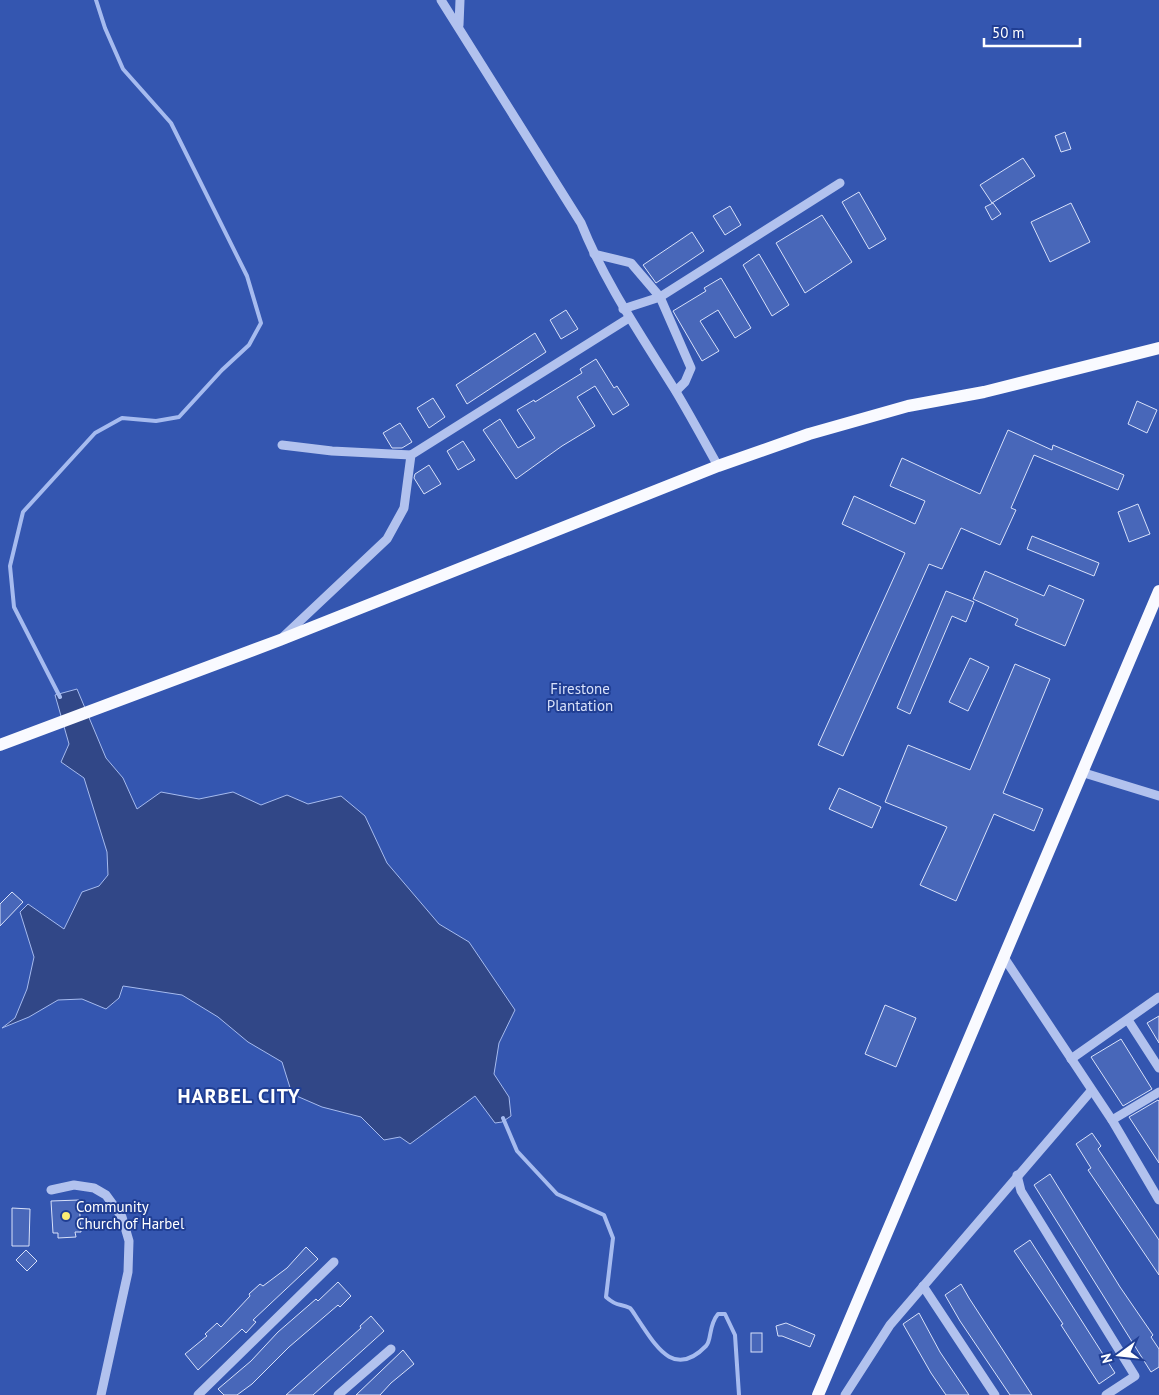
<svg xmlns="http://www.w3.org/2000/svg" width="1159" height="1395" font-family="'PT Sans',sans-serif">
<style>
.green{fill:#3456b0}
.water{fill:#314787;stroke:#a6bbef}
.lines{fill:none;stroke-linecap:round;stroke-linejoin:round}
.stream{stroke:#a6bbef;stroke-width:4}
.building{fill:#4867b9;stroke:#d8e1fa}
.minor{stroke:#b2c2ee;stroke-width:9}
.major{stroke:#f9faff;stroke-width:12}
.poi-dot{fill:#fbec73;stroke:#203e93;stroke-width:2}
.labels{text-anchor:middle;stroke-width:4;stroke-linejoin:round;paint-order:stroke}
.park-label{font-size:15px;fill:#d8e1fa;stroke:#203e93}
.poi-label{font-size:15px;fill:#fff;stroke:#203e93;text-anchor:start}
.district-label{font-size:20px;font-weight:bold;letter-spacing:1px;fill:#fff;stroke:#203e93}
</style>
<rect width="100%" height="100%" fill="#203e93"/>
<rect class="green" x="0" y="0" width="1159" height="1395"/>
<polygon class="water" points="77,689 106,758 123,778 137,809 161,792 199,799 233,792 261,805 287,795 308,804 341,796 365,816 387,863 439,924 469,942 515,1010 499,1043 494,1074 509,1097 511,1116 502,1122 495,1123 475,1096 410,1144 400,1137 384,1140 361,1117 322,1107 292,1094 282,1062 248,1042 218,1017 182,995 123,986 119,998 106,1009 82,999 58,1000 29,1017 2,1028 15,1018 27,989 34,957 20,912 28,904 64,929 82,892 99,886 108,875 107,852 84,778 61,762 69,744 55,695"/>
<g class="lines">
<g class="stream">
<polyline points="60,697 14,607 10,566 23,512 95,433 122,418 156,421 179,417 222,370 249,345 261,323 247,276 171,123 123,69 105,28 96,0"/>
<path d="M503,1118l14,33 40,43 47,21 9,23 -7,59c11,10 14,6 24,11 3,3 6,9 9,13 17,25 35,58 67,25 6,-6 2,-20 12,-32h7l10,21 4,60"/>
</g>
</g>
<g class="building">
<polygon points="1065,132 1071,149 1061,152 1055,136"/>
<polygon points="1023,158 1035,176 992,203 980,185"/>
<polygon points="859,192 886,239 869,249 842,202"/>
<polygon points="993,203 1001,214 992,220 985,207"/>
<polygon points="1071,203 1090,242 1050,262 1031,222"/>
<polygon points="730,206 741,225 725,235 713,216"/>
<polygon points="822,215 852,262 805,293 776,243"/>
<polygon points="692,232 704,251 656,283 643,265"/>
<polygon points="759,254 789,305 772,316 743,265"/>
<polygon points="721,278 751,328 735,338 718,310 700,321 719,351 702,361 673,311 706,291 704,288"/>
<polygon points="566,310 578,329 561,339 550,320"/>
<polygon points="535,333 546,352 467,404 456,385"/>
<polygon points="596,359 614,388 617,386 629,405 613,415 595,386 577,397 595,426 562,446 516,479 483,430 500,419 518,448 535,438 517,410 534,400 535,402 582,373 580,369"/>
<polygon points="433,398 445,417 429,428 417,408"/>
<polygon points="1137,401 1157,410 1147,433 1128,424"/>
<polygon points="400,423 412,442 402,448 392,448 383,433"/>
<polygon points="1008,430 1052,450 1053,445 1124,475 1118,490 1034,455 1011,508 1016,510 1000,545 961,528 942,569 929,564 843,756 818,745 905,553 842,524 854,496 915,524 925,501 890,486 902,458 980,494"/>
<polygon points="463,441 475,460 458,470 447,451"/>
<polygon points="429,465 441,484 424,494 414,478 415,474"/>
<polygon points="1138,504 1150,534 1129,542 1118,512"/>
<polygon points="1032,536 1099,563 1094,576 1027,549"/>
<polygon points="985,571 1044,596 1049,585 1084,600 1065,646 1015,625 1018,619 973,599"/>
<polygon points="946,591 974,602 966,622 952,616 910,714 897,708"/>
<polygon points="970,658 989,667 968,711 949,702"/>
<polygon points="1015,664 1050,679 1003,793 1043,809 1034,831 994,814 956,901 920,885 947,827 885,802 908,745 970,770"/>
<polygon points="839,788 881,807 872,828 829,809"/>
<polygon points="12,892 23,902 0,926 0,904"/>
<polygon points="885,1005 916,1018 896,1067 865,1054"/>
<polygon points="1159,1016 1159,1043 1147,1023"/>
<polygon points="1121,1039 1152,1089 1123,1106 1091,1057"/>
<polygon points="1158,1100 1159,1101 1159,1163 1129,1117"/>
<polygon points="1092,1133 1101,1146 1098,1149 1159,1240 1159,1275 1088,1170 1091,1168 1076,1144"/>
<polygon points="1050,1174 1120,1287 1153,1335 1151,1337 1159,1349 1159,1367 1151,1372 1034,1185"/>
<polygon points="79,1200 81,1232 75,1232 76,1237 58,1238 58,1233 53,1233 51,1201"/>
<polygon points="12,1208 30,1209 29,1246 12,1246"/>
<polygon points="1030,1240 1115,1373 1099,1384 1061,1325 1063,1324 1045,1297 1014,1251"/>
<polygon points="306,1247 318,1259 253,1320 256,1322 246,1333 242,1329 198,1370 185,1354 207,1336 205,1334 217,1323 221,1327 250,1296 249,1294 260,1284 263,1286 287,1268"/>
<polygon points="26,1250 37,1261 27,1271 16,1260"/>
<polygon points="338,1282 351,1296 340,1307 338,1305 289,1347 252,1384 237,1395 224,1395 218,1389 251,1361 278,1332 316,1299 318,1301"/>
<polygon points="961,1284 969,1298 1032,1395 1010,1395 960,1321 945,1295"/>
<polygon points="919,1313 940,1352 969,1395 946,1395 931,1373 903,1324"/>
<polygon points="371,1316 384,1331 313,1395 286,1395 361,1328 360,1326"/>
<polygon points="786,1323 815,1335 810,1347 782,1336 778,1336 776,1326"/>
<rect x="751" y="1333" width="11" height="19"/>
<polygon points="403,1350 414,1364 391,1383 380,1395 356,1395"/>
</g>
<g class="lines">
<g class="minor">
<path d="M441,0l140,223c24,60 60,112 94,167 15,25 29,51 43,76"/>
<polyline points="459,25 460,0"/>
<polyline points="594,254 631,263 660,297 691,368 685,382 676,391"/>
<polyline points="623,309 660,297 840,183"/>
<polyline points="282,445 332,451 411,455"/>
<polyline points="284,636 387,539 404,508 411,455 629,318"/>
<polyline points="1081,772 1159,796"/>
<polyline points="1003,956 1112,1120 1159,1200"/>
<polyline points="1128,1020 1159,1068"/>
<polyline points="1071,1059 1159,997"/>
<polyline points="1112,1120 1159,1092"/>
<polyline points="1017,1175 1021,1191 1135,1376 1106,1395"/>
<polyline points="51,1190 74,1185 94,1188 106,1195 122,1217 129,1241 128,1272 101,1395"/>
<polyline points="923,1286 995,1395"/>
<polyline points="198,1395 334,1262"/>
<polyline points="338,1395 391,1349"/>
<polyline points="845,1395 890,1325 1091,1091"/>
</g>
<g class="major">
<polyline points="0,745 280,640 718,466 809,434 908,406 984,392 1159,348"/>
<polyline points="818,1395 1159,591"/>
</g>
</g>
<circle class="poi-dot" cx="66" cy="1216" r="5"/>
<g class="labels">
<g class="park-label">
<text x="580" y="694">Firestone<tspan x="580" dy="17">Plantation</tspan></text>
</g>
<g class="poi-label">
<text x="76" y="1212">Community<tspan x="76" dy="17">Church of Harbel</tspan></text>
</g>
<g class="district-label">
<text x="239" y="1103">HARBEL CITY</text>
</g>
</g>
<g transform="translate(1119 1355) rotate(255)" stroke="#203e93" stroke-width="4" paint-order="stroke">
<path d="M0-4L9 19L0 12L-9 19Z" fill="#ffffff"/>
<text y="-8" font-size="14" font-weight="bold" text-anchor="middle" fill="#ffffff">N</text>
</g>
<path d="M984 38v8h96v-8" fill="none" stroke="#ffffff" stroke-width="2.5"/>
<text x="992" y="38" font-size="15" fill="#ffffff" stroke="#203e93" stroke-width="4" paint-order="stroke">50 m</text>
</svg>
